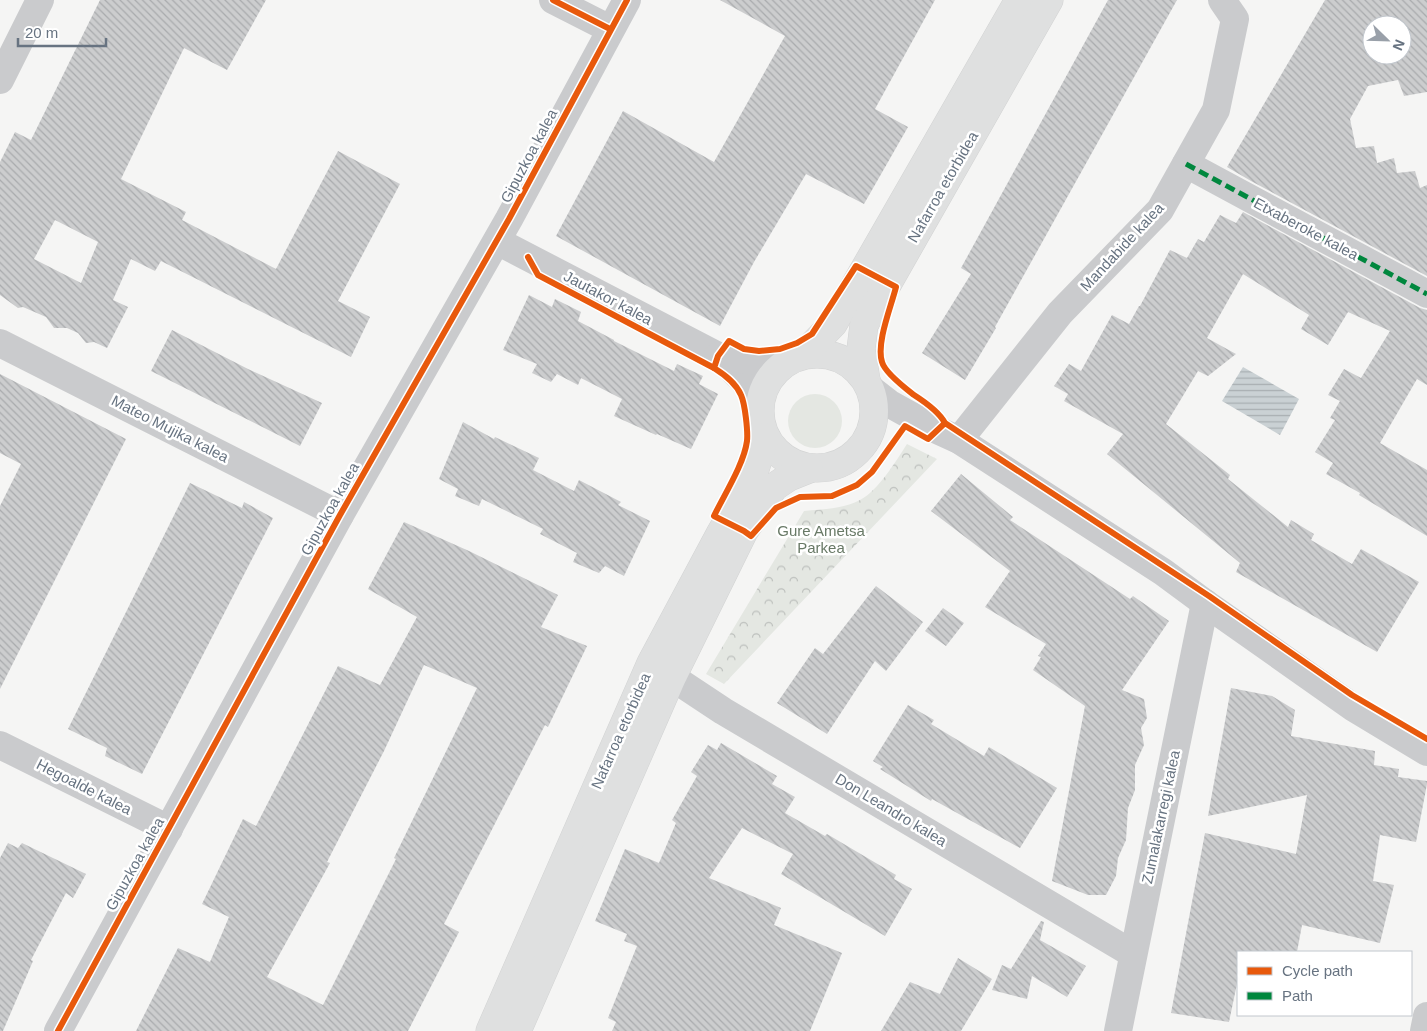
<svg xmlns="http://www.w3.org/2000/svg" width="1427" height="1031" font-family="Arial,sans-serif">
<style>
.grass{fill:#e4e7e2}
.park{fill:url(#park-crowns)}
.water{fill:url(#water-rules)}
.building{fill:url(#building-back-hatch);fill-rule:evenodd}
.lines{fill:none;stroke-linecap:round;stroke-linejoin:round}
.highway-casing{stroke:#d2d3d3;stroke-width:29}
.minor{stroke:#cacbcd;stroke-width:28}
.highway{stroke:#dfe0e0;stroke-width:28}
.quiet{stroke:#00873e;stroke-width:5;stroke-dasharray:10 5;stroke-linecap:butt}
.cycleway-casing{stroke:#fff;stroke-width:9}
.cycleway{stroke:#e8590c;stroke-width:6}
.labels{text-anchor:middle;stroke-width:5;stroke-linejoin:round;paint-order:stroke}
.street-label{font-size:15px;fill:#677381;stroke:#fff}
.park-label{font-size:15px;fill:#687966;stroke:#fff}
</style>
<defs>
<pattern id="park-crowns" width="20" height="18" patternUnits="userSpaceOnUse" patternTransform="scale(1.25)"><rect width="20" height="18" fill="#e4e7e2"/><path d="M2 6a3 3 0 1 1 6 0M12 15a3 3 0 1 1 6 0" fill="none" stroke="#bdc0bd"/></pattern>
<pattern id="water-rules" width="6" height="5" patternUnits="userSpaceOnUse" patternTransform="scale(1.25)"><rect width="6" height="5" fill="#cad1d4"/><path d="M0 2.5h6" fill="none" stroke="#a8aeb1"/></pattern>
<pattern id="building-back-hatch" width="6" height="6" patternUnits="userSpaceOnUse" patternTransform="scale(1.25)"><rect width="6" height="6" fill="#cccdce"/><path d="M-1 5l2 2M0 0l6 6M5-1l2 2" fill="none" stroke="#a9abad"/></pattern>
</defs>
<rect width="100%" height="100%" fill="#f5f5f4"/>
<circle class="grass" cx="815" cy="421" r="27"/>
<path class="park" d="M907,444l30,15 -213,225 -18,-10 98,-163c19,-2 39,-2 56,-11 18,-9 36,-39 47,-56z"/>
<polygon class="water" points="1243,367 1299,399 1280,435 1222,401"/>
<g class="building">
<path d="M100,0h166l-39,70 -43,-22 -63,131 65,33 -4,8 94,49 62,-118 62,33 -62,117 32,16 -19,40 -190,-96 -6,10 -24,-12 -18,41 15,7 -21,41 -13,-6 -8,1 -8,-10 -11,-5h-13l-8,-11 -23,-10 -5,1 -18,-13v-133l15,-30 16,8zM55,220l43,22 -17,41 -47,-24z"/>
<polygon points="720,0 935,0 875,109 908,127 864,204 806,174 754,262 720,326 556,236 623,111 714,162 785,36"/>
<polygon points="1108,0 1177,0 995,327 996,328 965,380 922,353 971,274 961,268"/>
<path d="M1325,0h102v92l-23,4 -6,-16 -30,6 -18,33 6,29 18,-2 3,17 17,-5 3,15 18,-2 5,17 7,-3v91l-176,-95 -24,-14zM1372,25h30v30h-30z"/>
<polygon points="1243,212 1420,308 1427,310 1427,385 1417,379 1380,443 1427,470 1427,536 1359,495 1360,493 1326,474 1333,463 1315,452 1335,420 1330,418 1340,401 1328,395 1344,369 1361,378 1390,331 1348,312 1328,345 1301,329 1309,315 1243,274 1207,338 1236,354 1208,376 1198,371 1166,424 1230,475 1228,479 1288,527 1291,520 1314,534 1311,540 1352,564 1361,549 1419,582 1377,652 1236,572 1240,563 1107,454 1123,434 1064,401 1068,394 1054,386 1069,364 1081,371 1112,315 1129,324 1139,306 1140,306 1170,250 1187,258 1198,239 1204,242 1220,215 1236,223"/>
<polygon points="529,295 552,307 555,299 581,312 578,321 614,340 614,341 674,371 677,364 703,376 699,384 718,394 691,449 657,434 656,435 614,416 622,399 581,378 578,385 557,374 551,382 532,373 537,364 503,350"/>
<polygon points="172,330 248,369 322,403 300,446 151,371"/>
<polygon points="0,374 126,439 0,689 0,506 21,464 0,453"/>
<polygon points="463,422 494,439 495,437 539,458 533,470 574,491 579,480 621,502 618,505 650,521 624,576 605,566 599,573 573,562 577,553 540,534 543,529 482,499 479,506 455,496 458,489 439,479"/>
<polygon points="961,474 1013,517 1010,520 1130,599 1133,596 1169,621 1122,690 1144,699 1147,718 1141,728 1144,745 1135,765 1135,790 1128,808 1126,840 1118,858 1116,876 1106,895 1088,895 1052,881 1085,706 1033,670 1041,657 1038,656 1046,644 985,607 1010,571 931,511"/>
<polygon points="190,483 242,508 244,502 273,518 142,774 105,756 107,748 68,729"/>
<path d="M404,522l65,29 89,44 -17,32 46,19 -39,81 -3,-2 -101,199 15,8 -51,99h-272l42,-83 32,14 19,-45 -27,-13 41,-85 13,7 82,-160 42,19 37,-68 -49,-28zM424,665l53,23 -83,170 2,1 -73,146 -56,-28 63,-114 -3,-1 57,-111z"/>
<polygon points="876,586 923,622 886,671 875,661 827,734 777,703 815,648 823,654"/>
<polygon points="943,608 964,623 946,646 925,631"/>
<polygon points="1231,688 1272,696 1295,710 1291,736 1375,751 1374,765 1399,769 1398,777 1427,781 1427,784 1416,842 1380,835 1373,881 1394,885 1380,943 1302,925 1297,952 1238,952 1238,979 1229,1022 1171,1013 1205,833 1296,854 1307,795 1208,816"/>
<polygon points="908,705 934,720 931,724 984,756 989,747 1057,788 1020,848 932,799 931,801 880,769 883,767 873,761"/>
<polygon points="721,743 777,776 772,784 795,797 785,813 825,836 827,834 896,875 894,879 912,889 885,936 781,874 793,854 742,828 709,878 781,908 774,925 842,953 810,1031 612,1031 616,1022 608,1018 637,946 624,941 627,934 595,921 625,849 659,863 676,823 672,820 697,776 691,772 708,745 717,750"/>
<polygon points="8,843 18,848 22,843 86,874 73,898 66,893 31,960 33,961 3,1031 0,1031 0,858"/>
<polygon points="1041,921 1044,922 1040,940 1086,966 1067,997 1032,976 1027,999 992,990 1002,965 1011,969"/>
<polygon points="958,958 992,979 961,1031 881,1031 910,982 940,994"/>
</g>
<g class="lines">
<defs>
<g id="highway">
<circle cx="817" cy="411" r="57"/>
<polyline points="803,355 833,324 1019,0"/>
<polyline points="866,380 861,349 864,325 1049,0"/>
<polyline points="490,1031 651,663 720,534 752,479 765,437"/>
<polyline points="517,1031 672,677 744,531 774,487 789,477 809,469"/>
</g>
</defs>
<use href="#highway" class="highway-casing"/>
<g class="minor">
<polyline points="553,0 610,29"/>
<polyline points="0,80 40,0"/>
<polyline points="1186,164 1427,294"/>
<polyline points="497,241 718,356 743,380 760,403"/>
<polyline points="0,343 340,515"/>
<polyline points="718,356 783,365"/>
<polyline points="872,390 890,404 937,430 959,440 1163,572 1205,603 1354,708 1427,752"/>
<polyline points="959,440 1060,313 1160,210 1216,110 1235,19 1222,0"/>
<polyline points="652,664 723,711 1133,954"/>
<polyline points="0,745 169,829"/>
<polyline points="58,1031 340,515 509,219 627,0"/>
<polyline points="1118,1031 1205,603"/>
<polyline points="1424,1031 1427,1016"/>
</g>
<use href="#highway" class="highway"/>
<polyline class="quiet" points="1186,164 1427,294"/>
<defs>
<g id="cycleway">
<polyline points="553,0 610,29"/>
<polyline points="528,257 538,275 714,368"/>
<path d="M945,423l-17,16 -23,-13 -33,46 -15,13 -25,11 -32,1 -24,11 -25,28 -7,-5 -30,-15c10,-21 30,-52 33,-75 1,-10 -2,-37 -6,-46 -5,-12 -16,-20 -27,-27l4,-12 11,-15 15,8 15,2 21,-2 17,-6 15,-9 44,-68 40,21c-5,20 -20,56 -14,75 3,11 23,26 32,33 11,7 25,17 31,28l264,173 143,99 75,44"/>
<polyline points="58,1031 340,515 509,219 627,0"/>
</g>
</defs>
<use href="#cycleway" class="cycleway-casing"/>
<use href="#cycleway" class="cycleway"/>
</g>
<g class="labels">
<g class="street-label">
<text transform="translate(529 156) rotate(-62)" y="5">Gipuzkoa kalea</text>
<text transform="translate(943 187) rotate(-60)" y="5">Nafarroa etorbidea</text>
<text transform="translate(1306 229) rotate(28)" y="5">Etxaberoke kalea</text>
<text transform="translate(1122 247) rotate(-47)" y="5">Mandabide kalea</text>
<text transform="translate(608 298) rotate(28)" y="5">Jautakor kalea</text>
<text transform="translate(170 429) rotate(27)" y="5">Mateo Mujika kalea</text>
<text transform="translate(330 509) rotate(-61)" y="5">Gipuzkoa kalea</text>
<text transform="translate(621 731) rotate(-66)" y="5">Nafarroa etorbidea</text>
<text transform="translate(84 787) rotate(27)" y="5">Hegoalde kalea</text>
<text transform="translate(891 810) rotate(31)" y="5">Don Leandro kalea</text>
<text transform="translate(1161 817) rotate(-78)" y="5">Zumalakarregi kalea</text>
<text transform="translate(135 864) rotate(-61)" y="5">Gipuzkoa kalea</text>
</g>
<g class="park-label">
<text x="821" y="536">Gure Ametsa<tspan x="821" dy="17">Parkea</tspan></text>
</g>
</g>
<rect x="1237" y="951" width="175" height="65" fill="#ffffff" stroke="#c2c7cd"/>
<rect x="1247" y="967" width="25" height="8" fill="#e8590c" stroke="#c2c7cd"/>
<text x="1282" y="976" font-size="15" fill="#677381">Cycle path</text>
<rect x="1247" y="992" width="25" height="8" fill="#00873e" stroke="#c2c7cd"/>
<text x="1282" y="1001" font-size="15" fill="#677381">Path</text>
<g transform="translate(1387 40) rotate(113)"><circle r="24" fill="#ffffff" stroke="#c2c7cd"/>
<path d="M0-4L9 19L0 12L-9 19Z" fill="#99a0a9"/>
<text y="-8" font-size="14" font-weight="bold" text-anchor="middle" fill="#677381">N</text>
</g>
<path d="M18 38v8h88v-8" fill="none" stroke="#677381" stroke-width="2.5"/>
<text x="25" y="38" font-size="15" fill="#677381" stroke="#ffffff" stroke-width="4" paint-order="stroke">20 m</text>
</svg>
